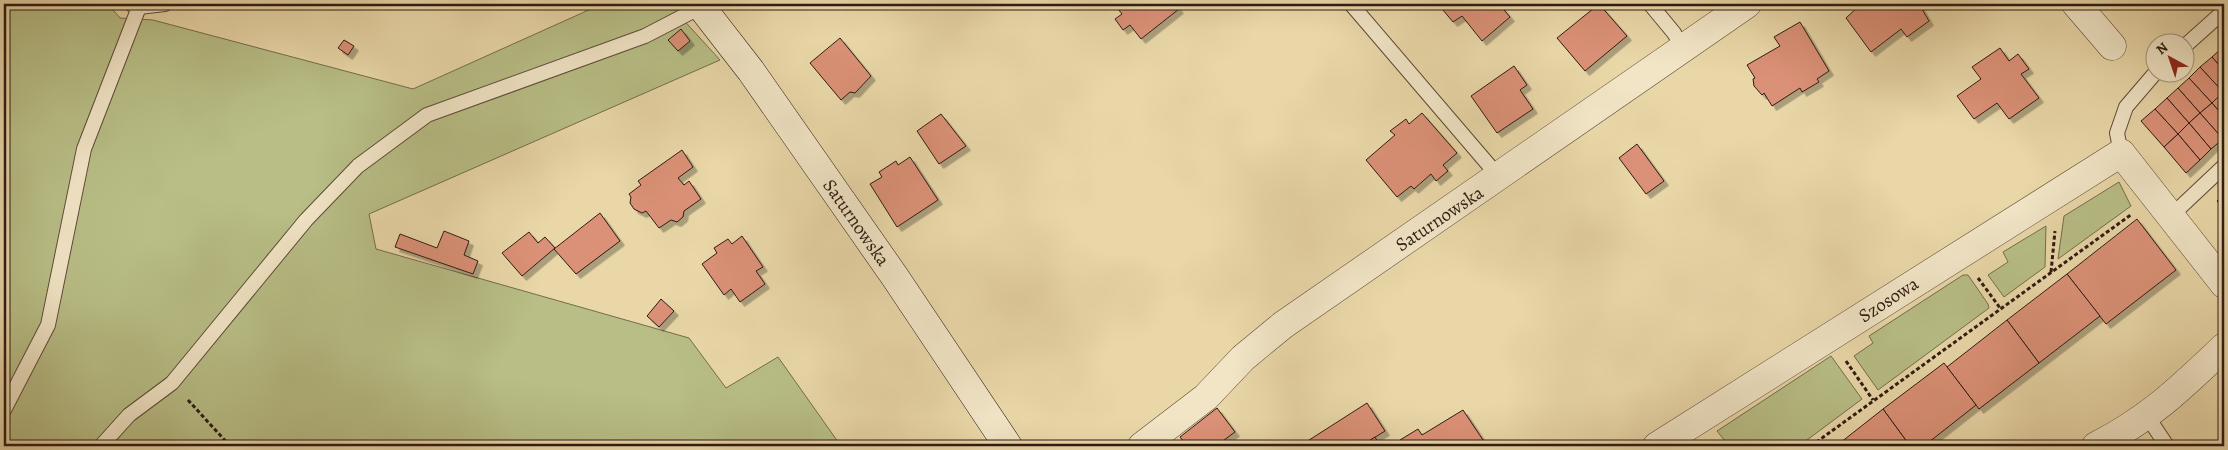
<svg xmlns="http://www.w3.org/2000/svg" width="2228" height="450" font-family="Alegreya,serif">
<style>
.green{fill:#b8be86;stroke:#746c4c}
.building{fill:#db9177;stroke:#2f1b13;filter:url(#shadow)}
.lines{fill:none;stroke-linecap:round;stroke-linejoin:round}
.lane-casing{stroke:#5e4a38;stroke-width:16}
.street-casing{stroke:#5e4a38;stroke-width:29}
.secondary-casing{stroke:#2f1b13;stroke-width:29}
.path{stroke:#2f1b13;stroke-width:3;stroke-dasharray:4 2.5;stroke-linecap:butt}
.lane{stroke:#f1e5c6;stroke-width:14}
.street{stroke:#f1e5c6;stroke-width:28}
.secondary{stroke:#f1e5c6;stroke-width:28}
.labels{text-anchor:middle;stroke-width:5;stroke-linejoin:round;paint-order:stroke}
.street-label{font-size:19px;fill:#2f1b13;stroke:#f1e5c6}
</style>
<defs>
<filter id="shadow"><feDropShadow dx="4.5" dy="4.5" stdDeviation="0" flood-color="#0004"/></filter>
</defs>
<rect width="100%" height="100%" fill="#e9d7a8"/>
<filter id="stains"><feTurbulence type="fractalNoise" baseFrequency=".004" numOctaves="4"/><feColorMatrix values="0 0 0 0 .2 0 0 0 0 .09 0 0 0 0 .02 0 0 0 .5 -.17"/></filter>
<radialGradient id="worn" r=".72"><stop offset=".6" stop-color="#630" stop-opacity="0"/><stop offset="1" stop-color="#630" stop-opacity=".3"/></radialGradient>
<g class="green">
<polygon points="4,4 108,4 120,18 153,20 413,89 602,4 669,4 720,60 369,214 376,249 689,338 726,388 778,357 841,446 4,446"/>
<polygon points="2119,182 2131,206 2058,259 2064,216"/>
<polygon points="2046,226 2045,267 2004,297 1988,275 2008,262 2003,252"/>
<polygon points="1963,275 1968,275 1988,304 1989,308 1878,390 1854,356 1873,343 1869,336"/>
<polygon points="1831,356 1862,399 1799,446 1729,446 1717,431"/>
</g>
<g class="building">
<polygon points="1114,4 1175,4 1179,9 1141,39 1130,25 1123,30 1115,19 1122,14"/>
<polygon points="1438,4 1499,4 1510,17 1482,41 1462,16 1453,22"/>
<polygon points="1599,4 1627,36 1585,71 1557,38"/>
<polygon points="1861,4 1919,4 1929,21 1907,37 1901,29 1871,52 1846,18"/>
<polygon points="1800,22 1829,71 1817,79 1819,82 1802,92 1800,88 1772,106 1764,93 1762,95 1754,86 1753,79 1755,78 1747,65 1780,46 1774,37"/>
<polygon points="681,29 690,41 678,51 668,40"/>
<polygon points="840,38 871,76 855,93 850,92 841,100 810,63"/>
<polygon points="344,40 354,46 348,55 338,48"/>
<polygon points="2223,47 2224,48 2224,71 2212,57"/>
<polygon points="2000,48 2009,61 2018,54 2029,69 2021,74 2039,98 2009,119 1997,103 1974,119 1957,96 1981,79 1972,67"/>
<polygon points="2212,57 2224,71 2223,92 2200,67"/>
<polygon points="1514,66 1527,85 1520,90 1533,109 1497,133 1471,96"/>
<polygon points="2200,67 2223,92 2212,103 2189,78"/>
<polygon points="2189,78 2212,103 2200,113 2178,88"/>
<polygon points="2178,88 2200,113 2189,123 2167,98"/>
<polygon points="2223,92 2224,94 2224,117 2212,103"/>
<polygon points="2167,98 2189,123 2178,134 2155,109"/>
<polygon points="2212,103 2224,117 2223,139 2200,113"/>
<polygon points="2155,109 2178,134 2164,147 2141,121"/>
<polygon points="1422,113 1457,153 1443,165 1448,171 1436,181 1431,174 1414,189 1411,186 1397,197 1366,160 1395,135 1390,131 1406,119 1409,124"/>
<polygon points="2200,113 2223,139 2211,149 2189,123"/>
<polygon points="941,114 966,146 939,164 917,131"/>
<polygon points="2189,123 2211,149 2200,160 2178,134"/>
<polygon points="2178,134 2200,160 2186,173 2164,147"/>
<polygon points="1637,144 1664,181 1646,194 1619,158"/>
<polygon points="682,150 693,167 678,178 684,185 689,181 701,199 684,211 683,217 677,222 671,220 659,228 646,211 642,213 634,209 630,203 631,197 629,194 641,185 638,181"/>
<polygon points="910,157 938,200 897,227 870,184 882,177 879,172 896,161 898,165"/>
<polygon points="2224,194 2224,209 2217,201"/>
<polygon points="600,213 620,241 576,274 554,249"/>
<polygon points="2137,219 2176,270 2106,324 2067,274"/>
<polygon points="444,231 469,241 464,255 478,261 473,274 395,247 400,234 437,248"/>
<polygon points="529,232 538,243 545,237 555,248 522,276 502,253"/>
<polygon points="742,236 763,267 756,271 765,284 740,302 731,289 724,295 702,264 717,253 714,248 728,239 732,244"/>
<polygon points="2067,274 2100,316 2039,363 2007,320"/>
<polygon points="661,299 674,311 659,327 647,316"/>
<polygon points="2007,320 2039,363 1979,409 1947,367"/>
<polygon points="1944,363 1976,405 1924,446 1910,446 1883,409"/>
<polygon points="1367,403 1385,431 1361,446 1308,446 1306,442"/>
<polygon points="1217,408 1235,432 1216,446 1187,446 1180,437"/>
<polygon points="1883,409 1910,446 1836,446 1845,439"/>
<polygon points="1463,410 1487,446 1403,446 1400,440 1418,429 1422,435"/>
<polygon points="1375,437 1380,446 1361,446"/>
</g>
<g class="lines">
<defs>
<g id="lane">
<polyline points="131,4 139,7 165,4"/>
<polyline points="1351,4 1499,177"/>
<polyline points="1650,4 1674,33 1683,48"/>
<polyline points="2186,45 2224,11"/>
<polyline points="2121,153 2117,133 2126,107 2156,72"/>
<polyline points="2172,215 2224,166"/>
<polyline points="4,410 48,325 84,149 139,7"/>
<polyline points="2147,416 2167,446"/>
<polyline points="101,446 129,415 172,383 306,220 358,166 427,115 645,36 701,7"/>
</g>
<g id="street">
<polyline points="2076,4 2112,46"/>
<polyline points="1142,446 1206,397 1243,358 1283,325 1747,4"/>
<polyline points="1657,446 2121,153 2224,284"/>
<path d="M2096,446c53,-27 85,-58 128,-99"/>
</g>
<polyline id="secondary" points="699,4 751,71 895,277 1008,446"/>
</defs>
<use href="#lane" class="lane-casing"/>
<use href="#street" class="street-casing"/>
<use href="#secondary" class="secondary-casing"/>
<g class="path">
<polyline points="2051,272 2055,231"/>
<polyline points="1978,278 2000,308"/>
<polyline points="1846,361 1873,400"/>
<polyline points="188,400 230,446"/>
<polyline points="1811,446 2132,214"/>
</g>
<use href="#lane" class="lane"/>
<use href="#street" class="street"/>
<use href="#secondary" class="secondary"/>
</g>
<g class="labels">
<g class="street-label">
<text transform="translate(1439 218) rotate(-34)" y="7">Saturnowska</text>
<text transform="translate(857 222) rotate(55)" y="7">Saturnowska</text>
<text transform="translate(1888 299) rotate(-33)" y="7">Szosowa</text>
</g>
</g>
<rect width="2228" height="450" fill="none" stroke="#e9d7a8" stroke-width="20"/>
<rect x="5" y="5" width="2218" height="440" fill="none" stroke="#2f1b13" stroke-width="2.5"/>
<rect x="10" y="10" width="2208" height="430" fill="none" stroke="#2f1b13"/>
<g transform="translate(2170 58) rotate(320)"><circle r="24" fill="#f1e5c6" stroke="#a3947e"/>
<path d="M0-4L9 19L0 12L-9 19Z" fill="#8f2418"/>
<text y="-8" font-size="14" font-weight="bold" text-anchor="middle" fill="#2f1b13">N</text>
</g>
<rect width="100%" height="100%" filter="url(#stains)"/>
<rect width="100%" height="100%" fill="url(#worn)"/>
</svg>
